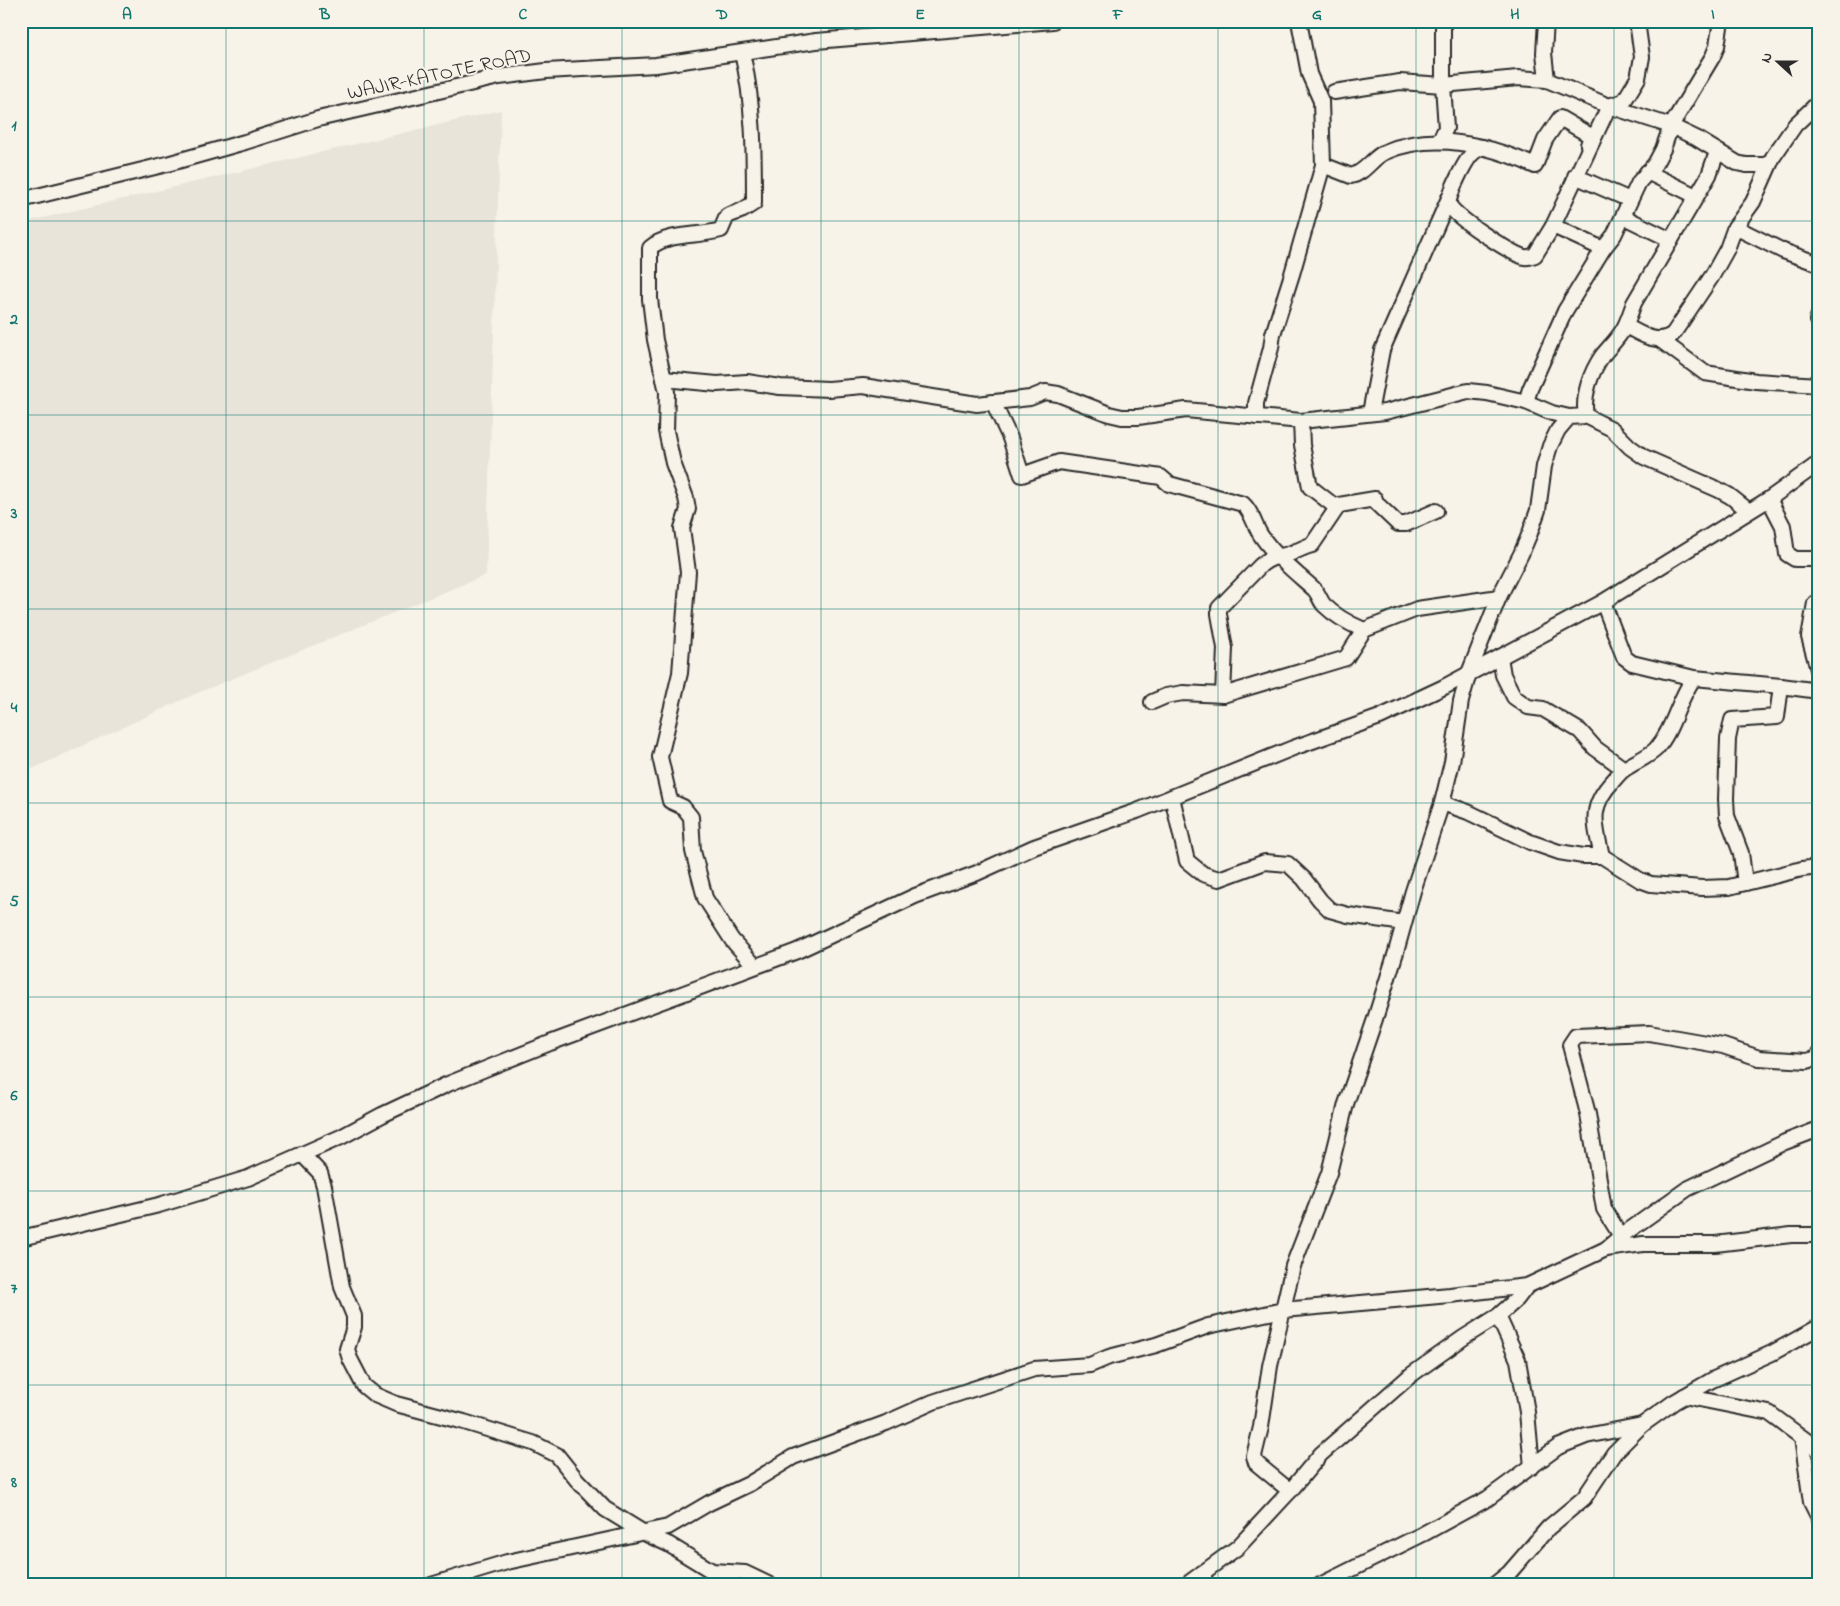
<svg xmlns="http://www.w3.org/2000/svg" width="1840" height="1606" font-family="'Indie Flower',sans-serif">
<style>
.built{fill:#e8e4da}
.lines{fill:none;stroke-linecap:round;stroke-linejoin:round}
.minor-casing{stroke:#2b2b2b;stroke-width:18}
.minor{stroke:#f7f3e8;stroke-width:14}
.grid{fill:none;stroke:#0f766e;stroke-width:1;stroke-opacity:0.55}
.labels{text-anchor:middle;stroke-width:4;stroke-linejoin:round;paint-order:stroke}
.street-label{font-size:20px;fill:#2b2b2b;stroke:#f7f3e8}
.neatline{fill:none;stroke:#0f766e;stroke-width:2}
.grid-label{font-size:16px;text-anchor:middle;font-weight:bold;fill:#0f766e}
</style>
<rect width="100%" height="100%" fill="#f7f3e8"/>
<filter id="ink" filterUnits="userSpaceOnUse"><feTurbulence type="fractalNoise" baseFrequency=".02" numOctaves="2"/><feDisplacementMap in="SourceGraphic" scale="10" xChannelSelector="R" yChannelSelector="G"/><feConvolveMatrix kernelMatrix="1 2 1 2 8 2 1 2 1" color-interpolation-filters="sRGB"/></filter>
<g filter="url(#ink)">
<polygon class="built" points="501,110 486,575 195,694 21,774 21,223"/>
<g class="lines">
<defs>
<g id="minor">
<polyline points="1546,21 1544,53 1547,80 1609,106 1671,126 1696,138 1737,163 1746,165 1769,165"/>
<polyline points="889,35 889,21"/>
<path d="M742,53c12,49 12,100 12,150l-11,7 -16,6 -6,14c-23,7 -53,2 -71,18v51l5,41 12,52 -1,39 7,32 13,35 2,11 -6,19 6,44 -8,101 -20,84 10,44 13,6 8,10 2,34 12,47 27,42 23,26"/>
<polyline points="1334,92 1400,82 1443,85 1518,78 1547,80"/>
<polyline points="1443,141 1442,136 1446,128 1443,85 1443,21"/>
<path d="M1483,147c-3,2 -7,3 -10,6 -7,6 -26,43 -24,51 3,12 62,49 75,53 4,1 8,-1 11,-2l18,-29 56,-120 15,-5 14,-23 4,-21 -5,-36"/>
<path d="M1323,165l28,11c14,-3 21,-18 34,-24 49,-21 104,-7 150,14l10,-26 15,-22 31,18 -3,9"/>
<polyline points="1647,172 1696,196"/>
<polyline points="1575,176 1630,200"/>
<polyline points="21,200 167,164 245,142 318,119 499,77 546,71 656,65 816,41 1053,21"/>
<polyline points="1624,217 1671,240"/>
<polyline points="1553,226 1603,249"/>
<polyline points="1735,227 1783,251 1819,264"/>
<polyline points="1819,315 1817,320 1819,322"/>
<path d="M1626,326c15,8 32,20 47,8l39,-58 15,-27 8,-22 18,-25 20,-45 22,-32 24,-23"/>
<polyline points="1659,339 1705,373 1756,381 1819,385"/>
<polyline points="664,379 717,384 747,382 780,387 829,389 863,386 977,404 1030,398 1045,392 1058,394 1109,414 1122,417 1138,417 1186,410 1301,421 1385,412 1468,391 1487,393 1526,402"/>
<path d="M993,402l17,36 12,37 37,-13 102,15 8,7 74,20c10,9 11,22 19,33 14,20 34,36 52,52 5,5 6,12 10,16 11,11 26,19 40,25l53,-21 82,-12"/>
<polyline points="1370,413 1382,350 1449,198"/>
<polyline points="1586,416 1612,429 1630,447 1644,457 1719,490 1730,496 1749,511"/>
<polyline points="1256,417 1256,403 1271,348 1273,334 1292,274 1323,165 1321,101 1309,74 1299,21"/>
<polyline points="1569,417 1552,413 1526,402 1530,389 1565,311 1603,249 1614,235 1639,182 1655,164 1663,149 1671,126 1713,56 1717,46 1721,21"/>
<polyline points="1301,421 1302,445 1310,487 1337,508"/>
<polyline points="1769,499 1783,526 1787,554 1795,559 1819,559"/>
<polyline points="1603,602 1624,657 1632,663 1694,678 1781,686 1819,691"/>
<polyline points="1815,603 1809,637 1819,673"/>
<polyline points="1500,657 1503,675 1514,697 1528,707 1543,709 1580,731 1595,748 1624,769"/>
<path d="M1223,695l2,-47 -6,-34v-6l42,-43c13,-11 22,-7 35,-14 6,-2 10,-5 16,-6l27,-40 36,-6 1,4 22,21h8l30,-13"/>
<polyline points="1152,702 1166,696 1183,693 1223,695 1343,659 1346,658 1364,630"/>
<polyline points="1172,797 1187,861 1203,874 1219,879 1265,862 1288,864 1304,879 1320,900 1330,910 1348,915 1404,923"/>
<polyline points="1442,803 1468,812 1530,842 1559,852 1583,856 1602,856 1640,880 1651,884 1702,888 1729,887 1802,869 1819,867"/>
<path d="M1602,856c-7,-31 -14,-49 11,-75 4,-5 8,-10 13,-13 9,-6 22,-11 30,-19 18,-20 22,-50 38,-71"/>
<polyline points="1745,883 1741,853 1727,816 1726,799 1728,739 1732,720 1777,717 1781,686"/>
<polyline points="302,1154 320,1173 324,1186 342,1287 354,1316 354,1327 347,1349 350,1359 364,1386 375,1395 396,1404 464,1422 533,1443 557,1455 577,1480 605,1509 644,1533 668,1544 712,1571 745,1573 770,1585"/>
<polyline points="1621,1236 1604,1209 1588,1114 1570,1045 1576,1036 1649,1033 1723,1046 1759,1058 1807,1061 1818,1058 1819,1053"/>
<polyline points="21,1238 159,1205 248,1178 341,1137 382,1115 448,1084 550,1043 797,951 915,896 977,873 1034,847 1137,811 1293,748 1380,717 1444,687 1603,602 1769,499 1819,463"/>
<polyline points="1606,1249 1643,1244 1715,1244 1791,1235 1819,1235"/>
<polyline points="1498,1316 1518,1360 1527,1412 1532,1467"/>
<polyline points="1684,1396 1769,1413 1819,1450"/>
<polyline points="1802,1438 1811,1502 1819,1518"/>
<path d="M1290,1491l-34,-28 -2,-7 7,-29 9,-61 23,-100 36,-93 17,-69 29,-85 21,-67 17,-61 29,-88 10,-41 9,-61 8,-28 30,-76 22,-43 9,-21 8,-23 6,-44 6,-20 8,-16 11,-13 17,-1c-4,-20 5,-44 16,-60 7,-9 16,-17 22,-28 4,-7 7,-17 10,-25l75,-128 8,-23"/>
<polyline points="1202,1573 1207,1585"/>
<polyline points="431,1585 507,1562 668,1527 709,1503 749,1484 793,1457 886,1423 933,1402 1034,1369 1090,1365 1109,1357 1156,1345 1208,1326 1283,1310 1450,1295 1527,1286"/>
<polyline points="1186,1585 1238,1547 1290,1491 1321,1454 1411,1375 1463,1338 1498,1316 1517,1299 1527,1286 1606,1249 1621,1236 1687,1189 1785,1142 1819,1129"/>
<polyline points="1320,1585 1423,1534 1487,1499 1558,1447 1586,1436 1642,1425 1674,1402 1712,1380 1772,1353 1819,1327"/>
<polyline points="1494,1585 1509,1573 1548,1528 1584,1498 1614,1453 1642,1425"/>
</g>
</defs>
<use href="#minor" class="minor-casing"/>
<use href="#minor" class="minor"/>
</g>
</g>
<path class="grid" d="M226,21v1564M424,21v1564M622,21v1564M821,21v1564M1019,21v1564M1218,21v1564M1416,21v1564M1614,21v1564M21,221h1798M21,415h1798M21,609h1798M21,803h1798M21,997h1798M21,1191h1798M21,1385h1798"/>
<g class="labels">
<g class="street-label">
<text transform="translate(439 73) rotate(-12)" y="7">WAJIR-KATOTE ROAD</text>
</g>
</g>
<rect width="1840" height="1606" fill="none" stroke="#f7f3e8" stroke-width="55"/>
<g transform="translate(1778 62) rotate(291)" stroke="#f7f3e8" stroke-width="4" paint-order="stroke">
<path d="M0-4L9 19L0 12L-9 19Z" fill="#2b2b2b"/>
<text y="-8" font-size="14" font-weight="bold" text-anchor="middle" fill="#2b2b2b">N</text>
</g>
<rect x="28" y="28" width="1784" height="1550" class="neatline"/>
<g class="grid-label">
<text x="127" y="19">A</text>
<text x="325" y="19">B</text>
<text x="523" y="19">C</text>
<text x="722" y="19">D</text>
<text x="920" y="19">E</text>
<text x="1118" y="19">F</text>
<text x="1317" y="19">G</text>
<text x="1515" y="19">H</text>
<text x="1713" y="19">I</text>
<text x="14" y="130">1</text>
<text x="14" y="324">2</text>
<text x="14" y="518">3</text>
<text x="14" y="712">4</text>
<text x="14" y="906">5</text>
<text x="14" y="1100">6</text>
<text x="14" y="1293">7</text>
<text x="14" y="1487">8</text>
</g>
</svg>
